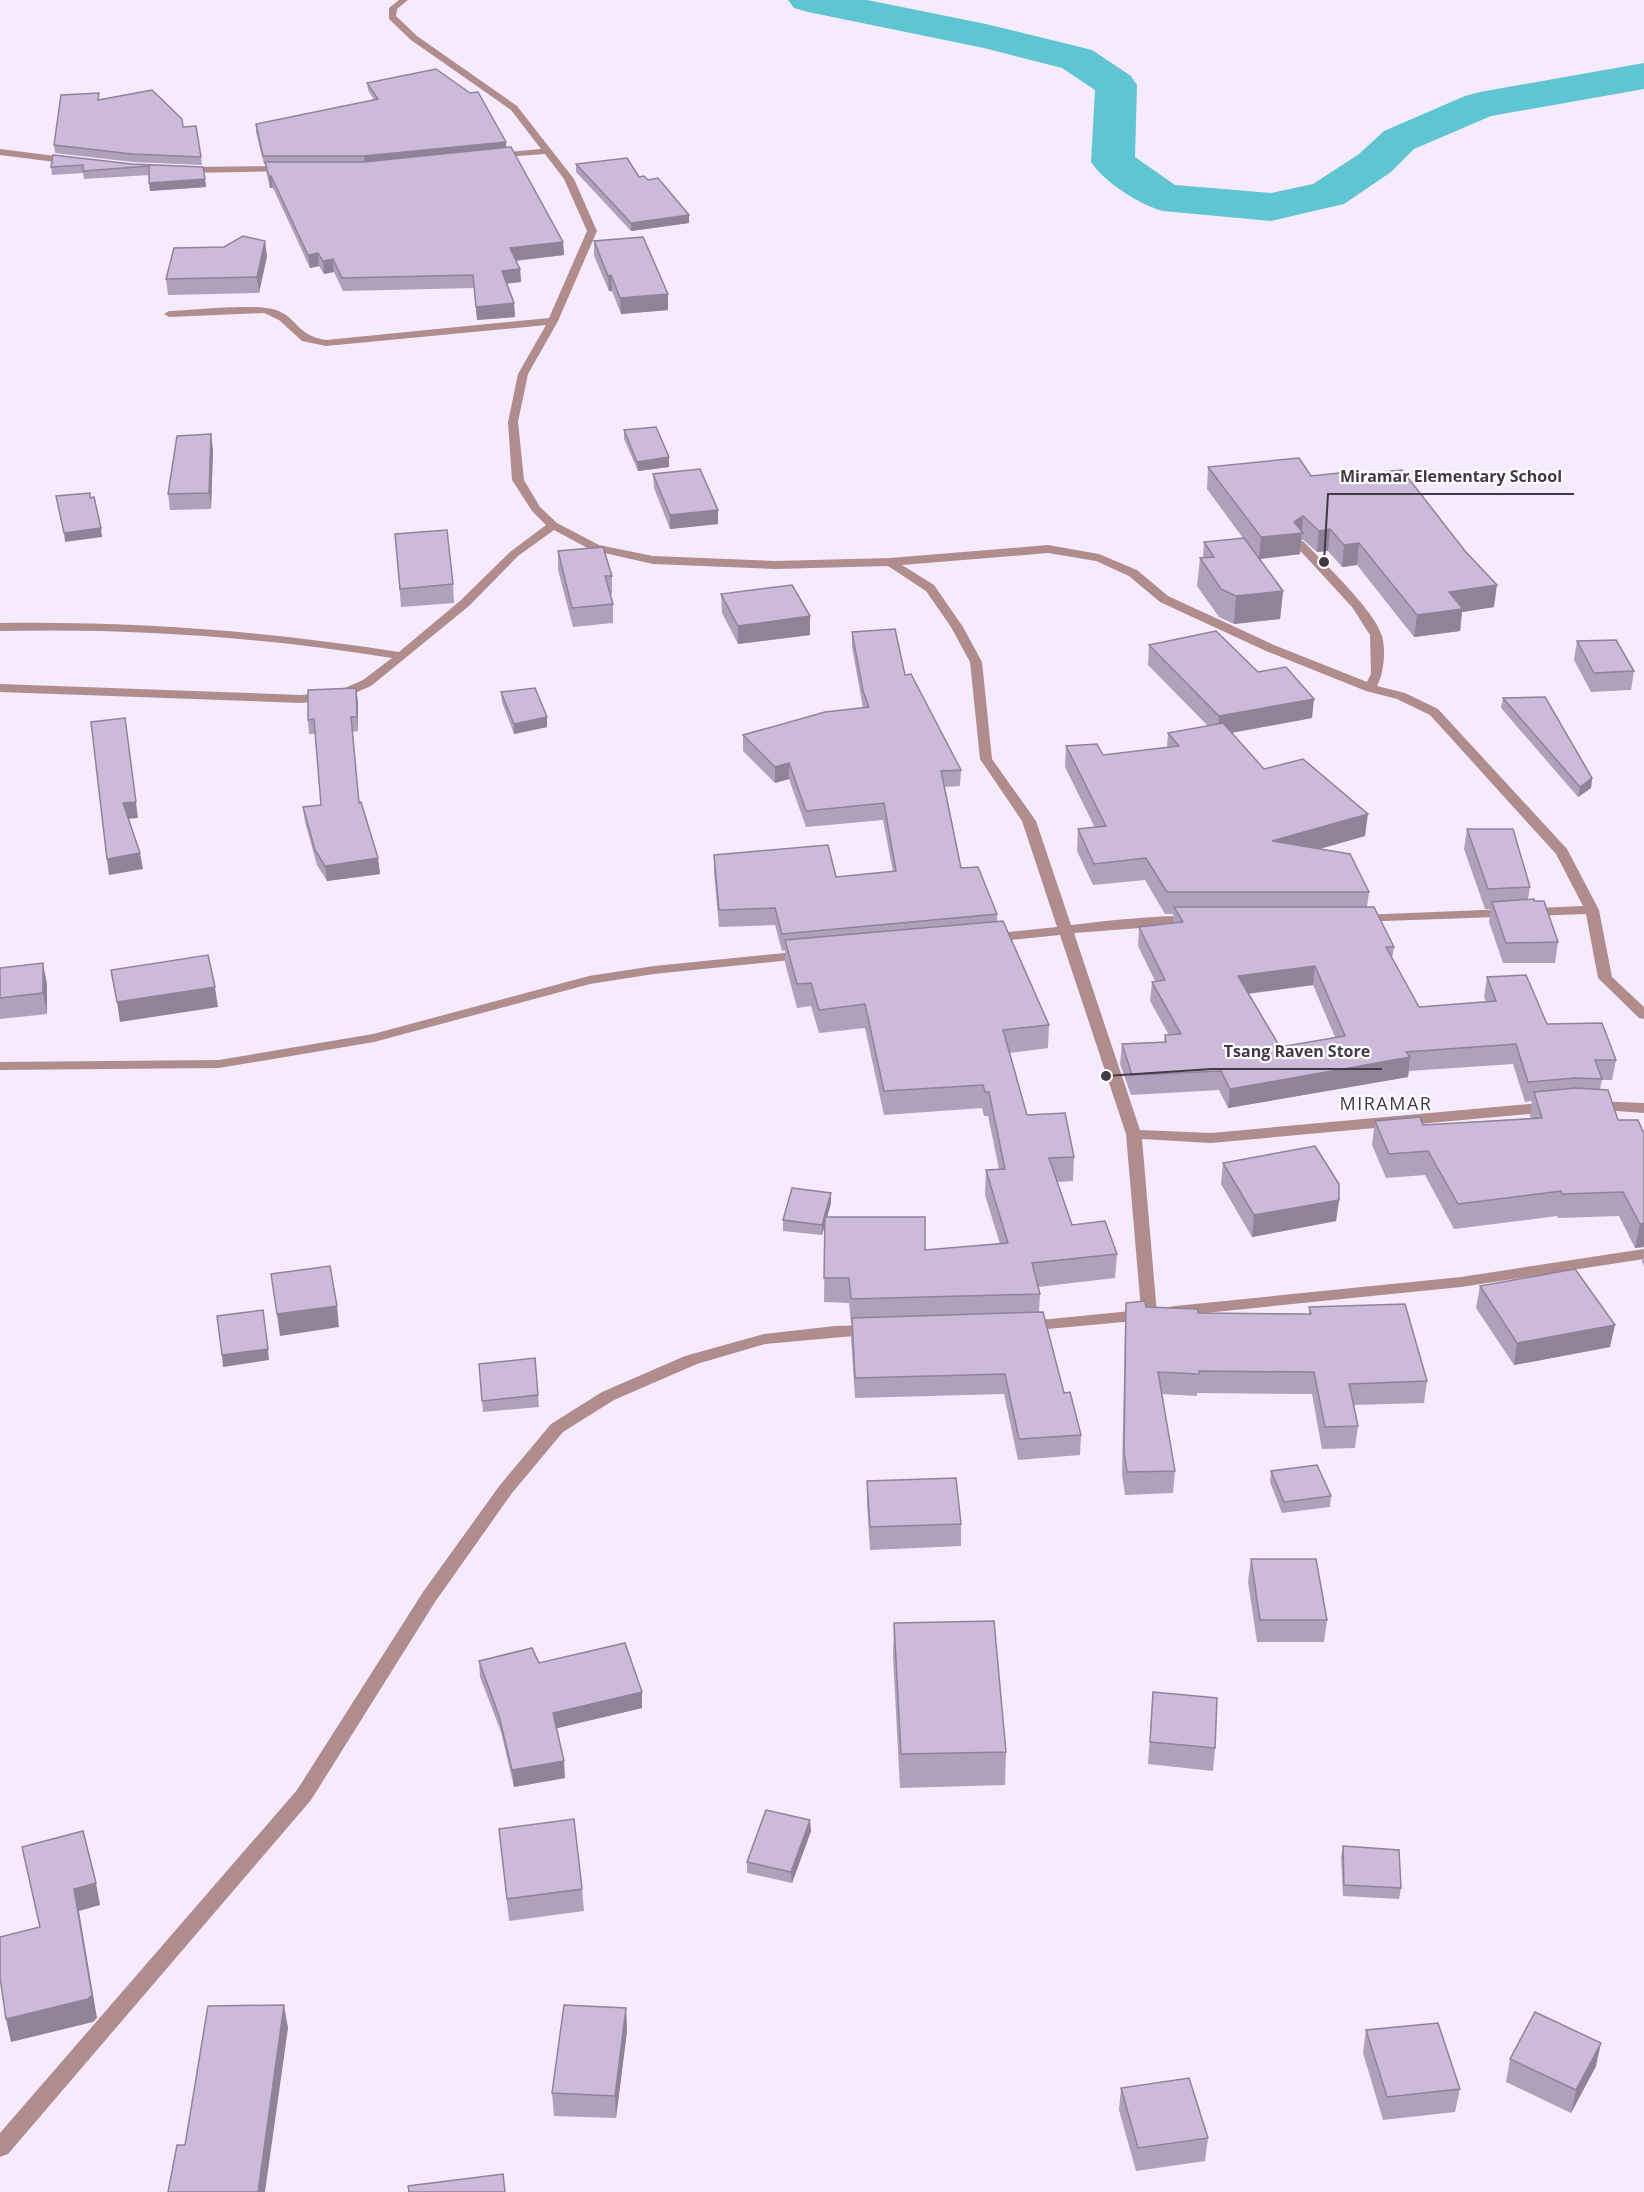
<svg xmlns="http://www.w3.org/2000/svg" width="1644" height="2192" font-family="'Open Sans',sans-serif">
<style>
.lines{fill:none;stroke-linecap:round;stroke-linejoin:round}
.river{fill:#5fc5d2;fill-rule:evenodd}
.minor{fill:#b08c8c;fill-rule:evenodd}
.wall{fill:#b0a0bb;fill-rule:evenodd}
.shaded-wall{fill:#908299}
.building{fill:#cdbada;stroke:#908299;stroke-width:1.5;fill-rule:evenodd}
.labels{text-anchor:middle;stroke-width:4.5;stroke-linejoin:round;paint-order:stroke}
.quarter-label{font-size:18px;letter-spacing:1.5px;fill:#413946;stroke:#fff}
.leader{fill:none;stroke:#413946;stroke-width:2}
.callout-dot{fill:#413946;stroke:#fff;stroke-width:2}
.callout-label{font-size:16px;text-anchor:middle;font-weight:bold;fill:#413946;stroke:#fff;stroke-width:4.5;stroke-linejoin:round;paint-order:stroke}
</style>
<rect width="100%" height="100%" fill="#f6eafe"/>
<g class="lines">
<path class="river" d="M788,0h79l119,24 106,26 39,26 6,9 -2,72 40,28 96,8 42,-9 46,-30 25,-23 81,-35 15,-4 164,-29v26l-153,27 -77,33 -23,23 -47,32 -73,17 -108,-10c-23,-6 -59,-29 -72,-49l4,-72 -33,-22 -78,-20 -176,-36 -14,-4z"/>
<g class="minor">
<path d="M399,0h9l-11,9 -1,7 21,20 100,70 57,73 23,52 -39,90 -30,53 -10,48 6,58 16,27 17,16 42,22 54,11 122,5 115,-3 158,-13 51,9 38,16 31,26 106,49 93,37 4,-8 -1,-39 -18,-28 -58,-63 6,-4 4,2c19,20 71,69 78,94 4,15 2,37 -5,50l28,7 33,16 129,140 32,61 13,67 32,30v12l-5,-1 -41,-40 -12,-64 -230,8 -2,-3 2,-3 5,-1 222,-9 -27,-52 -126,-139 -33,-16 -31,-8 -100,-40 -106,-49 -31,-26 -33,-15 -48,-8 -146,12 32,20 29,42 19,35 10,97 44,62 35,104c19,-2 119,-15 129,-5l-7,4 -119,9 66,197 71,3 339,-31 8,5 -8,5 -339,31 -69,-4 15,175 -2,4 -10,2 -119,11 -6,-1 -2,-4 2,-4 121,-12 -15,-176 -66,-199 -70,7 -7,-4 7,-4 67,-7 -35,-106 -42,-62 -10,-97 -19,-35 -25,-36 -38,-25 -113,3 -122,-5 -62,-14 -37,-20 -36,26 -49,50 -98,80 -30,13 -40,4 -301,-11v-8l301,11 37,-4 25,-11 29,-22c-130,-21 -260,-30 -392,-27v-8c134,-2 267,8 399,29l62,-52 49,-48 36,-27 -14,-14 -20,-31 -4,-58 10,-48 28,-49 -220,21 -24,-5 -23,-21 -15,-7 -95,4 -5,-3 5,-3c26,-1 85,-8 107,-1 21,7 21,26 50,30l223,-22 38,-87 -23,-52 -19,-25 -52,4v-4l3,-1 45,-4 -30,-39 -100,-70 -22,-21v-11z"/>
<polygon points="0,149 71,158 76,161 71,164 0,155"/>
<polygon points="287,166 292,169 290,171 185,173 180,170 185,167"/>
<polygon points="805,951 812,955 810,958 654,974 590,984 374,1042 219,1068 0,1070 0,1062 219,1060 373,1034 589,976 654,966"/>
<polygon points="1594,1101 1644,1103 1644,1113 1589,1109 1586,1106"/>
<polygon points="1644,1249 1644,1259 1461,1287 1175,1316 1169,1315 1167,1311 1169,1307 1175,1306 1461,1277"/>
<polygon points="870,1325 876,1326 878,1330 876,1334 765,1344 697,1364 614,1400 563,1432 512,1493 435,1602 311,1800 8,2154 0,2157 0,2133 297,1790 423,1592 500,1485 551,1424 602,1392 685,1356 764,1334 835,1326"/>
</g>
</g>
<g class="wall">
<polygon points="367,83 506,148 563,242 564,255 516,261 520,269 521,282 507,283 514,303 515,317 477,320 474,288 343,291 334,272 324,274 319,266 310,268 273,188 270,188 267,175 265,164 264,164 256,132 256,124 374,100 368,90"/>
<polygon points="100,99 183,127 201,157 202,165 133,162 55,153 54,145"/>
<polygon points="53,155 132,164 203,167 206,187 150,191 149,175 84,179 83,173 52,175 51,167"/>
<polygon points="576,164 639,177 689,223 631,231 576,172"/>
<polygon points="594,241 668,310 621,314 612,291 609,291 594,256"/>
<polygon points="267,256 259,293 168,295 166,279"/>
<polygon points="624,430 669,467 638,471 624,439"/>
<polygon points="213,450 211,509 170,510 168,494"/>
<polygon points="1208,467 1311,476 1351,475 1494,607 1462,612 1460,631 1414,637 1357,565 1342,567 1328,551 1317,552 1302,539 1300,554 1260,559 1283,591 1280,619 1234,624 1219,617 1197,586 1200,558 1203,558 1204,542 1243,538 1207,489"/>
<polygon points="653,474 718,510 718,524 670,529 654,488"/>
<polygon points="395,534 453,584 454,603 401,607"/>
<polygon points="558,551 612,576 612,594 610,595 613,604 613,623 573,627 558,570"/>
<polygon points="721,594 810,616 810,635 738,644 722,613"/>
<polygon points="852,632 905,675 961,770 960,786 945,787 961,868 997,914 997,921 1049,1025 1048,1048 1010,1053 1027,1115 1074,1157 1073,1181 1057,1182 1072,1225 1117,1254 1115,1278 1038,1287 1040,1294 1039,1312 1064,1393 1081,1435 1080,1455 1018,1460 1004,1394 855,1398 851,1338 852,1323 851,1323 849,1303 824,1302 825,1225 822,1235 783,1231 783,1220 831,1203 827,1217 925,1250 1000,1244 985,1195 986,1170 999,1169 988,1116 984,1116 982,1108 884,1115 865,1028 819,1033 811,1006 797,1008 785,963 785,950 782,951 775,925 719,927 714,872 714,855 836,877 893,872 883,820 806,827 789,779 775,783 743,751 743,735 863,708 852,647"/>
<polygon points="1577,641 1634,671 1631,690 1591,692 1574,660"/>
<path d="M1149,645l109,27 54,46 -80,15 32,36 101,67 -46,13 50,43 -2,15 27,40 -2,12 27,48 67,-5 -2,-5 3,-20 60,47 69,36 -4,20h-10l-2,9 18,31 26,14v113l-9,1 -16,-32 -61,2 -1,-2 -103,13 -29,-54 -39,3 -14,-33 3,-24 48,4 108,-7 -1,-2 2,-15 -7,1 -12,-38 -104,7 -1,6 -180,31 -9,-18 -88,5 -11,-31 2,-20 42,-2 1,-7h4l-19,-34 2,-19 3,-1 -17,-35 1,-19 34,-4v-9h-8l-20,-34 -52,5 -16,-34 1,-22 17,-1 -30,-61 1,-21 37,9 64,-7 1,-15 40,-7 -60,-61zM1313,985l22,52 -55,10 -32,-53z"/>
<polygon points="501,692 547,727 514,734 502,702"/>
<polygon points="1503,698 1592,778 1591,788 1578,797 1501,708"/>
<polygon points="358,702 358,731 352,732 359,803 378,858 380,874 327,881 317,865 305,822 303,807 321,805 315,734 309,734 308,720"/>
<polygon points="1467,829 1530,887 1528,899 1534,901 1558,942 1555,963 1503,963 1489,922 1491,909 1485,909 1464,849"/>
<polygon points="0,968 47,984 47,1014 0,1019"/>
<polygon points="1223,1163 1339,1200 1336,1221 1252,1237 1221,1184"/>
<polygon points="1644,1250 1644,1266 1642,1262"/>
<polygon points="1480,1286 1610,1347 1514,1365 1476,1308"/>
<polygon points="1126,1303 1146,1307 1198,1313 1309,1314 1309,1307 1427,1381 1424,1403 1354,1405 1358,1426 1355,1448 1322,1449 1312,1394 1197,1393 1197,1396 1161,1394 1175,1471 1173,1493 1125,1495 1122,1474 1125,1325"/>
<polygon points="535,1358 539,1407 483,1412 479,1364"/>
<polygon points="1271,1471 1331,1496 1330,1507 1282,1513 1270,1482"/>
<polygon points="867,1481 961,1524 961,1546 870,1550 867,1503"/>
<polygon points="1251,1559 1327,1620 1324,1642 1257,1642 1248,1582"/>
<polygon points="894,1623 1006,1752 1005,1785 900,1788 893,1656"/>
<polygon points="479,1661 539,1663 642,1708 556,1728 565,1778 514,1787 501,1732 480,1677"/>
<polygon points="1153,1692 1215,1748 1213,1771 1148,1764"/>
<polygon points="499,1829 582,1889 584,1911 509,1921"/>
<polygon points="811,1831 792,1883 747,1873 747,1862"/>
<polygon points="1343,1846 1401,1888 1399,1899 1343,1896 1341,1857"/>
<polygon points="626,2008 627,2031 616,2118 554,2116 552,2093"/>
<polygon points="1366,2030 1460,2089 1455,2112 1383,2120 1363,2053"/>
<polygon points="1510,2059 1596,2066 1571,2113 1506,2082"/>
<polygon points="1121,2088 1208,2138 1205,2161 1136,2171 1119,2110"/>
</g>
<g class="shaded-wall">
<polygon points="506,142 506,150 365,164 364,156"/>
<polygon points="269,176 271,176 273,188 270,188"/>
<polygon points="205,179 206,187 150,191 149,183"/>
<polygon points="689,215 689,223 631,231 631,223"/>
<polygon points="265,241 267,256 259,293 257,277"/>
<polygon points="563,242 564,255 511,261 510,248"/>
<polygon points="318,253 319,266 310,268 308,255"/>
<polygon points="333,259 334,272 324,274 323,261"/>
<polygon points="520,269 521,282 503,284 502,271"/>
<polygon points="611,275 612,291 609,291 608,276"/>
<polygon points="668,294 668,310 621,314 620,298"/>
<polygon points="514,303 515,317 477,320 476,307"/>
<polygon points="211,434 213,450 211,509 209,493"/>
<polygon points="669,457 669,467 638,471 637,462"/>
<polygon points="718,510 718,524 670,529 670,515"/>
<polygon points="1303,516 1300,554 1259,559 1261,537 1294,522"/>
<polygon points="101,528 102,537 65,542 64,533"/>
<polygon points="1330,529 1328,551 1317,552 1319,531"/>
<polygon points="1359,543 1357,565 1342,567 1344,545"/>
<polygon points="1497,585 1494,607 1462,612 1460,631 1414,637 1417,615 1449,592"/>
<polygon points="1283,591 1280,619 1234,624 1236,596"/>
<polygon points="810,616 810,635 738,644 738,626"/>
<polygon points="356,688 358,702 358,731 357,717"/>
<polygon points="1314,699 1312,718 1218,735 1219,716"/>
<polygon points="547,717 547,727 514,734 514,724"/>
<polygon points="125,718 138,818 126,819 123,803"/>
<polygon points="789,763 789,779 775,783 775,767"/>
<polygon points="1592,778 1591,788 1578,797 1580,787"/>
<polygon points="1368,814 1365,836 1270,863 1272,841"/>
<polygon points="140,853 143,869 109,875 107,859"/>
<polygon points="378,858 380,874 327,881 325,866"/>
<polygon points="43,963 47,984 47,1014 43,993"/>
<polygon points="1315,966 1313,985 1236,995 1238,976"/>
<polygon points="215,987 218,1007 120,1022 117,1002"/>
<polygon points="1410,1057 1408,1077 1228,1108 1230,1089"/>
<polygon points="831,1193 831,1203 822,1235 822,1225"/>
<polygon points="1339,1200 1336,1221 1252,1237 1254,1215"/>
<polygon points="1644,1223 1644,1247 1635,1248 1640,1224"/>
<polygon points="337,1306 339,1327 280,1336 277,1314"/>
<polygon points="1615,1325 1610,1347 1514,1365 1517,1343"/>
<polygon points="268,1349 269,1360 223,1367 222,1355"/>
<polygon points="642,1692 642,1708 554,1729 553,1713"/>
<polygon points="564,1761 565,1778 514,1787 512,1770"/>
<polygon points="810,1820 811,1831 792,1883 791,1872"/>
<polygon points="96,1883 100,1905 79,1911 97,2018 93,2022 11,2042 6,2019 74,1889"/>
<polygon points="284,2005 288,2028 265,2192 258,2192"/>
<polygon points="626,2008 627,2031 616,2118 615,2096"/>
<polygon points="1601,2043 1596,2066 1571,2113 1576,2090"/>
</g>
<g class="building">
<polygon points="436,69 470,93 478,92 506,142 364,156 263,156 256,124 378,99 367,83"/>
<polygon points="152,90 182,119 183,127 196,126 201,157 132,154 54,145 61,95 99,93 98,100"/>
<polygon points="511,147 563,242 510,248 520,269 502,271 514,303 476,307 473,275 342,278 333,259 323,261 318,253 308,255 271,176 269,176 265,162 364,162"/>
<polygon points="53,155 132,164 203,167 205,179 149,183 149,166 83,171 83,165 51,167"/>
<polygon points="627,158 639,177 644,176 648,180 658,178 689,215 631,223 576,164"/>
<polygon points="243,236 265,241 257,277 166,279 174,248 224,247"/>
<polygon points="643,237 668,294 620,298 611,275 608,276 594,241"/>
<polygon points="656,427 669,457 637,462 624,430"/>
<polygon points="211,434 209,493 168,494 177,436"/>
<polygon points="1299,458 1311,476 1349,472 1351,475 1402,470 1465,551 1497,585 1449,592 1463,609 1417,615 1359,543 1344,545 1330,529 1319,531 1303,516 1294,522 1303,533 1261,537 1208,467"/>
<polygon points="700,469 718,510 670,515 653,474"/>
<polygon points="90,493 90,498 94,497 101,528 64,533 56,496"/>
<polygon points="447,530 453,584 400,589 395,534"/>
<polygon points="1244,538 1283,591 1236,596 1221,589 1200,558 1214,557 1204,542"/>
<polygon points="603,547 612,576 605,576 613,604 572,608 558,551"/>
<polygon points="792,585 810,616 738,626 721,594"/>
<polygon points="895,629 905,675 911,674 961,770 941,771 961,868 978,867 997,914 782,934 775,908 719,910 714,855 828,845 836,877 896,871 884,803 806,811 789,763 775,767 743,735 825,712 869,707 863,691 852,632"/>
<polygon points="1216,631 1258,672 1286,667 1314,699 1219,716 1149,645"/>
<polygon points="1616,640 1634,671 1594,673 1577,641"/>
<polygon points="356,688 357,717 351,717 359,803 361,802 378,858 325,866 315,850 303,807 321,805 314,719 308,720 308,690"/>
<polygon points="535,688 547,717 514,724 501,692"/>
<polygon points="1545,697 1592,778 1580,787 1503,698"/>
<polygon points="125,718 136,802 123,803 140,853 107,859 91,722"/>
<polygon points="1223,723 1264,769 1303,759 1368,814 1272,841 1350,854 1369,892 1167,892 1146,858 1094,864 1078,829 1106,826 1066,746 1097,744 1103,755 1179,746 1168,733"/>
<polygon points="1467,829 1513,829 1530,887 1488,889"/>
<polygon points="1534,899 1534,901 1544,901 1558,942 1506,943 1492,902"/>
<path d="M1174,907h200l20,40h-8l33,60 77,-6 -9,-24 39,-2 21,49 55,-1 14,37h-21l7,19 -27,-1 -47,4 -12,-38 -110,8 4,5 -180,32 -9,-18 -89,4 -10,-31 44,-2 -1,-7 16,-1 -29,-52 13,-2 -26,-53 44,-5zM1315,966l30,70 -65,11 -42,-71z"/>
<polygon points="1003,921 1049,1025 1003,1030 1027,1115 1065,1113 1074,1157 1049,1158 1072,1225 1105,1221 1117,1254 1032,1263 1040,1294 851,1299 849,1278 824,1278 825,1217 925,1217 925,1250 1008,1243 986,1170 1005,1169 989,1092 985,1092 983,1085 884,1091 865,1004 819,1010 811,983 797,984 785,940"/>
<polygon points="208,955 215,987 117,1002 111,970"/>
<polygon points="43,963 43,993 0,998 0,968"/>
<polygon points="1576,1088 1608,1090 1618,1120 1638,1120 1644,1134 1644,1223 1640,1224 1623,1192 1562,1194 1561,1191 1458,1204 1428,1151 1389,1154 1375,1121 1420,1117 1423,1125 1542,1118 1534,1092"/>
<polygon points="1315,1146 1339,1184 1339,1200 1254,1215 1223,1163"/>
<polygon points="792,1188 831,1193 822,1225 783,1220"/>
<polygon points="330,1266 337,1306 277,1314 271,1274"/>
<polygon points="1575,1269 1615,1325 1517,1343 1480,1286"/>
<polygon points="1145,1301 1146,1307 1198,1309 1198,1313 1311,1314 1309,1307 1405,1304 1427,1381 1349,1384 1358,1426 1325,1427 1314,1372 1199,1371 1199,1374 1158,1372 1175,1471 1127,1472 1124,1452 1126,1303"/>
<polygon points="263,1310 268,1349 222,1355 217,1316"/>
<polygon points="1043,1312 1064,1393 1070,1392 1081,1435 1019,1439 1005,1374 855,1378 852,1318"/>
<polygon points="535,1358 538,1395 482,1401 479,1364"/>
<polygon points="1317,1465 1331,1496 1284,1502 1271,1471"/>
<polygon points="956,1478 961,1524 870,1527 867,1481"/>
<polygon points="1251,1559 1316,1559 1327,1620 1260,1620"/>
<polygon points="994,1621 1006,1752 901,1754 894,1623"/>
<polygon points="625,1643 642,1692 553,1713 564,1761 512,1770 499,1716 479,1661 532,1648 539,1663"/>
<polygon points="1153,1692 1217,1698 1215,1748 1150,1742"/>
<polygon points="766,1810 810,1820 791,1872 747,1862"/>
<polygon points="574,1819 582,1889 507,1899 499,1829"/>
<polygon points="83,1831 96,1883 74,1889 92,1995 88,1999 6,2019 0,1977 0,1937 40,1927 22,1847"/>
<polygon points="1343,1846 1399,1850 1401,1888 1344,1885"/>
<polygon points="284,2005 258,2192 168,2192 177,2145 185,2145 208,2006"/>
<polygon points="564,2005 626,2008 615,2096 552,2093"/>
<polygon points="1535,2012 1601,2043 1576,2090 1510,2059"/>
<polygon points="1438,2023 1460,2089 1387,2097 1366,2030"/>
<polygon points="1189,2078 1208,2138 1138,2148 1121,2088"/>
<polygon points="503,2174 505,2192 409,2192 408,2186"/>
</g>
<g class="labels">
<g class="quarter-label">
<text x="1386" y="1110">MIRAMAR</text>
</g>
</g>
<path class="leader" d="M1324 562L1328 494H1574M1106 1076L1212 1069H1382"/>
<g class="callout-dot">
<circle cx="1324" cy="562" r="6"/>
<circle cx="1106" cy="1076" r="6"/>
</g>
<g class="callout-label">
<text x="1451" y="482">Miramar Elementary School</text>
<text x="1297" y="1057">Tsang Raven Store</text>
</g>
</svg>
